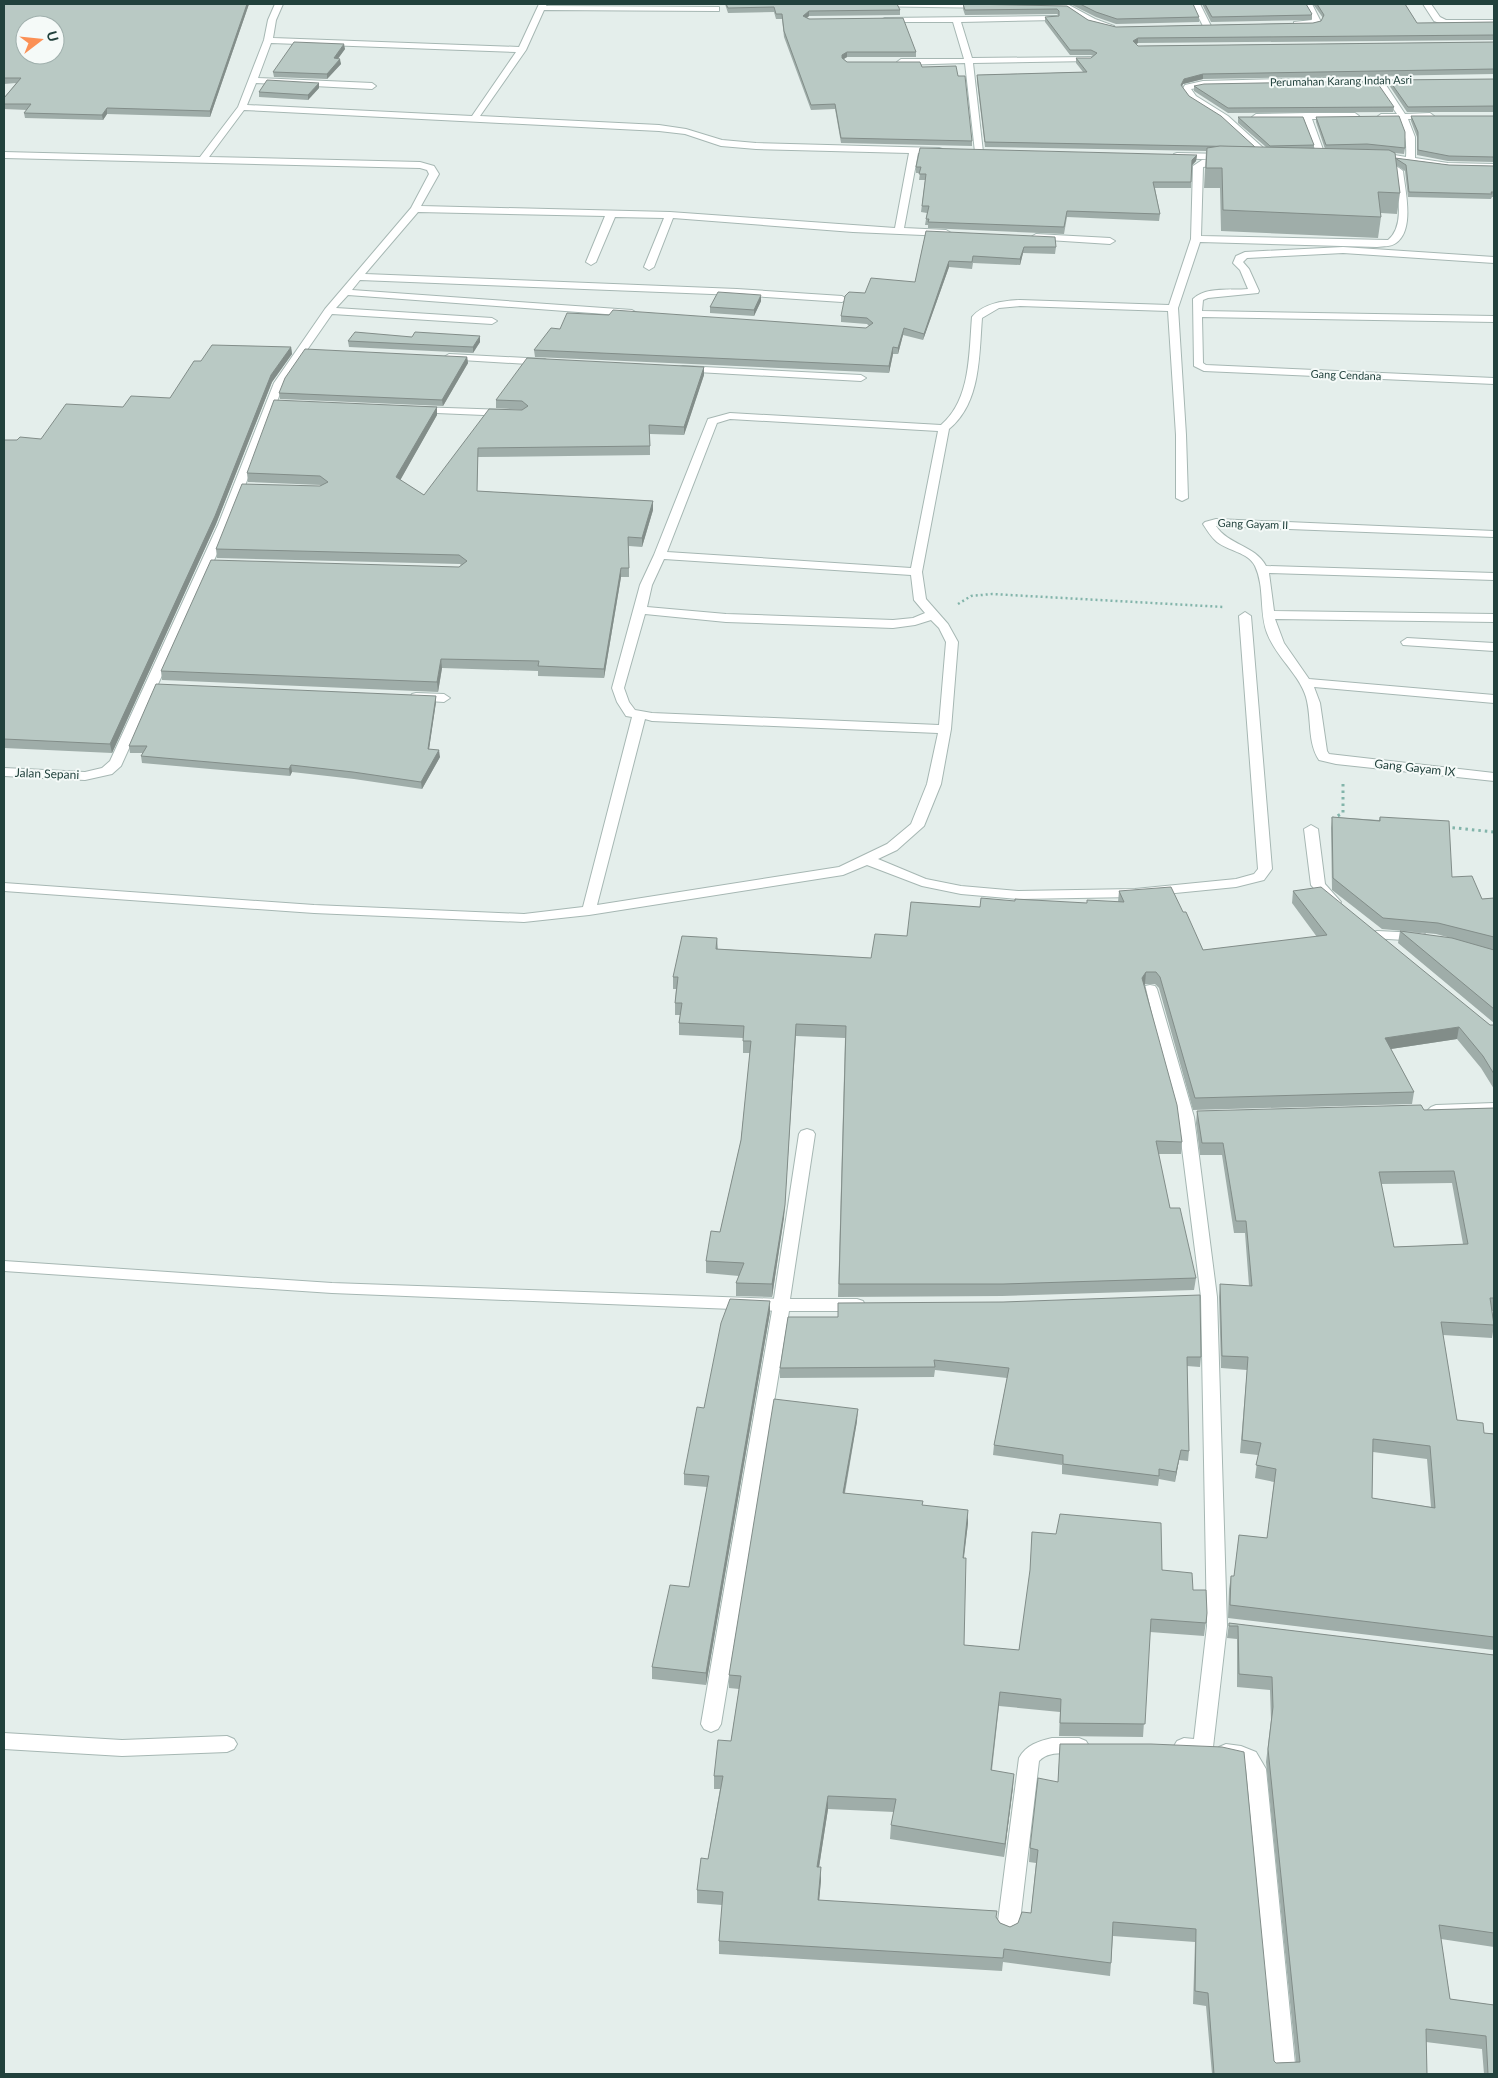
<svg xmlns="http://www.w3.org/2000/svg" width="1498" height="2078" font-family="Lato,sans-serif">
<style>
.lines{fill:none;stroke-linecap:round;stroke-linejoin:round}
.lane-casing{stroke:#a6b7b3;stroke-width:2}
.street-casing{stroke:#a6b7b3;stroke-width:2}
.path-far1{stroke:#82b4aa;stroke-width:2.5;stroke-dasharray:2 3;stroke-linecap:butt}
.path{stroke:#82b4aa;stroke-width:3;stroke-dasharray:2.5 4;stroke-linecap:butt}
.lane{fill:#fff;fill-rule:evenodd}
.street{fill:#fff;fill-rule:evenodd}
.wall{fill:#9fada9;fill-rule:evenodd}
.shaded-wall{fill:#828d89}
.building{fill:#b9c9c4;stroke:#828d89;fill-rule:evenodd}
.labels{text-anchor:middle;stroke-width:4;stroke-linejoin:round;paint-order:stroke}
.far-street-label{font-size:11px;fill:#21413c;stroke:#f5faf8}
.street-label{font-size:12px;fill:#21413c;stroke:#f5faf8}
</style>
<rect width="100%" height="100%" fill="#e4eeeb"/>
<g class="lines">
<defs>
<g id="lane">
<path d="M1225,159l3,1v4l-25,3 -2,69 187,4c18,-15 9,-48 6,-68l-7,-3 -12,-1 -2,-2c9,-6 22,-2 30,5 2,19 12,59 -7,72 -5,4 -13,3 -19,4l-177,-5 -22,66 8,127 2,63 -6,3 -6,-3v-63l-8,-124 -148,-5 -21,2 -17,10c-3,37 -1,85 -33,111l-27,143 4,27 22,25 10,18 -7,87 -10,55 -17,42 -27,24 -19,9 48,20 35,7 57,5 117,-2 101,-10 18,-5 4,-5 -19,-253 6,-4 6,4 21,253 -8,11 -28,7 -101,10 -117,2 -57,-5 -39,-8 -55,-21 -24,10 -254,40 -65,7 -210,-9 -310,-22v-8l310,22 210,9 59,-7 49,-190 -6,-1 -9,-14 -5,-14 28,-103 14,-30 54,-136 22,-6 211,12c30,-25 28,-73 31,-108 12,-14 31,-16 48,-17l149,5 22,-66 2,-73 9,-6zM730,419l208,12 -27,137 -244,-16 50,-129zM664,559l247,16 3,25 11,13 -12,5 -20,2 -167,-6 -79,-7 5,-22zM645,614l81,8 167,6 22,-3 16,-5 8,8 7,14 -7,83 -287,-12 -17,-3 -6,-8 -5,-14zM645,719l7,2 286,12 -11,51 -16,40 -24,20 -48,23 -242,38z"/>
<polygon points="4,1261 332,1283 781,1299 787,1301 789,1305 787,1309 781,1311 332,1293 4,1271"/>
<polygon points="4,1733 122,1740 227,1736 234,1739 237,1744 234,1749 227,1752 122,1756 4,1749"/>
</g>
<g id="street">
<path d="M275,4h8l-7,16 -3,18 246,9 20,-43h8l-1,2 173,1v4h-3l-172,-1 -18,40 -46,66 179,9 27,4 36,11 34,3 183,5 3,1v4h-24l-14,75 42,2 5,3 -5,3 -93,-4 -180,-14 -19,49 -5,3 -5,-3 20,-49 -49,-1 -19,45 -5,3 -5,-3 19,-46 -187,-4 -53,62 372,15 105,7 5,3 -5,3 -105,-7 -377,-15 -8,10 280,20 5,3 -5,3 -284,-21 -12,13 156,10 5,3 -5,3 -160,-10 -48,69 -54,142 -109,241 -9,8 -27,6 -81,-4v-8l81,4 17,-4 8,-7 108,-236 56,-142 51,-74 86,-101 18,-34 -2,-4 -7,-2 -416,-10v-6l196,5 38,-50 26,-67 4,-20zM271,43l245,9 -44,64 -225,-11 9,-22 116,6 4,-3 -4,-3 -114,-5zM244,110l415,21 26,3 36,12 35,3 153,4 -14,75 -225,-16 -249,-6 18,-32 -5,-8 -14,-4 -211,-5z"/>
<polygon points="853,4 1069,5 1095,19 1114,26 1110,28 1089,23 1067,9 857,6"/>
<polygon points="1192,4 1200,4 1211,26 1210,28 1204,28"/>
<polygon points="1304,4 1312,4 1321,22 1320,24 1294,26 1294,22 1312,20"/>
<polygon points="1423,4 1431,4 1440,17 1446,20 1494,20 1494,24 1442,24 1434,21"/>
<polygon points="1054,16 1057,16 1057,20 961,22 972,58 1091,57 1095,59 1091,61 973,63 983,152 979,155 975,152 965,63 901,65 897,62 901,59 964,59 953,22 885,22 881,20 885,18"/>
<path d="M1408,76l3,1v4l-27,1 21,32 25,-1 4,3 -4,3h-22l7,18v21l33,5 46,1v6l-46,-1 -74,-12v-4l3,-1 29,5c1,-14 -1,-25 -7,-38l-18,1 -4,-3 4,-3h16l-22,-32 -172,5 -12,2 5,7 32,20 43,39 1,2 -4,3 -46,-40 -32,-20 -8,-10 3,-5 18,-4z"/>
<polygon points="1307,113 1355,113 1359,116 1355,119 1312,119 1325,155 1321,158 1317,155 1304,119 1256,120 1252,117 1256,114"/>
<polygon points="1177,153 1226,154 1230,157 1226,160 1174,158 1174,154"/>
<polygon points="1036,234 1110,238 1115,241 1110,244 1033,239 1031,237"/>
<path d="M1343,247l151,10v6l-151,-10 -96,5 -4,4 6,7 10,22 -1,2 -50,5 -5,2 -1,11 292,5v6l-292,-5 1,46 3,2 288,13v6l-290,-13 -10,-5 -1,-67c13,-13 38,-8 55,-10l-8,-19 -7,-7 3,-7 9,-4z"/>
<polygon points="449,354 545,359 550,362 545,365 445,359 444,357"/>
<polygon points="683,366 861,375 866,378 861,381 679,371 678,369 679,367"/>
<polygon points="417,407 507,410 512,413 507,416 413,412 412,410 413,408"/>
<path d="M1216,519l278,12v6l-278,-11c12,19 39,19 50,40l228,7v7l-225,-7 5,38 220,3v8l-219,-3 9,24 25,36 185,16v8l-180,-16 6,16 7,48 2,3 165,19v8l-158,-17 -17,-4c-12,-18 -7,-42 -13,-63 -7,-23 -30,-40 -39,-64 -8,-21 -2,-46 -12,-67 -7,-14 -27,-15 -38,-24 -6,-5 -10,-12 -14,-18l2,-2z"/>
<polygon points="1407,638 1494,643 1494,651 1403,645 1401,642"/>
<polygon points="416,693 444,694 450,698 444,702 412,700 410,697 412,694"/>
<polygon points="1311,825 1318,829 1325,884 1341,902 1339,905 1329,905 1311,885 1304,829"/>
<polygon points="1377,931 1420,933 1425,934 1427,937 1425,940 1420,941 1372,938 1370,935 1372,932"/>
<path d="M1150,985l5,1 2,3 37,128 23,180 10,329 -14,121 -3,5c-11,4 -22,3 -33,-1l-3,-5 3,-5 7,-3 10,1 13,-113 -6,-329 -23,-180 -35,-128 2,-3z"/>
<polygon points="1494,1103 1494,1113 1436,1115 1431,1113 1428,1110 1431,1107 1436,1105"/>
<polygon points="807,1129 813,1131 815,1134 790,1299 857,1299 863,1301 865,1305 863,1309 857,1311 789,1311 721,1724 718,1729 711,1732 704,1729 701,1724 773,1305 799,1134 801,1131"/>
<path d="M1052,1738h27l7,3 3,5 -3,5c-16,6 -34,-3 -47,10l-20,168 -4,6 -7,3 -7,-3 -4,-6 22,-171c7,-13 20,-17 33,-20z"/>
<path d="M1226,1744l15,2 15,6 10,17 30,305h-22l-28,-305c-4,-10 -17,-8 -27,-12l-3,-5 3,-5z"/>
</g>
</defs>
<use href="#lane" class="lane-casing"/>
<use href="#street" class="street-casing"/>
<polyline class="path-far1" points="958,604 971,596 992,594 1224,607"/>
<g class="path">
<polyline points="1332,819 1343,813 1343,784"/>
<polyline points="1446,827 1494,832"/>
</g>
<use href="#lane" class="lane"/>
<use href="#street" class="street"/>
</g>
<g class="wall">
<polygon points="4,4 249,4 210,117 107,114 103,120 25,118 24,113 27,110 4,109 4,98 16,83 4,84"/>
<polygon points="725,4 897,4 900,10 900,15 809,16 807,18 916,52 916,57 847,57 844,59 847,62 922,67 972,141 972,146 841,143 835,109 811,110 784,37 782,19 776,19 774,12 728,13"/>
<polygon points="963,4 1067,6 1088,20 1116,27 1313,23 1321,21 1323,18 1313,4 1405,4 1417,23 1494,22 1494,40 1138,43 1136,44 1138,46 1494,42 1494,74 1203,79 1183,84 1182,87 1189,96 1255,147 1266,147 1238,123 1238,117 1314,145 1314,149 1325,149 1316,122 1316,117 1405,148 1404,154 1395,153 1395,158 1449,165 1494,166 1494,197 1492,197 1491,199 1408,197 1405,171 1396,165 1400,193 1397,214 1381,213 1381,217 1378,238 1221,231 1220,188 1204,188 1206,151 985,147 977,81 977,75 1083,72 1076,63 1076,58 1091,58 1093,56 1091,55 1070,55 1045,22 1045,17 1059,16 1057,14 965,15 963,9"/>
<polygon points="1070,4 1193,4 1199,17 1199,22 1116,24 1096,17"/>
<polygon points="1202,4 1306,4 1312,14 1312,19 1310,20 1211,22"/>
<polygon points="345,49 338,58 341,64 327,79 274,77 273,72"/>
<polygon points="1494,79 1494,112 1407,112 1389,85 1389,80"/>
<polygon points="1194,86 1394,107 1393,112 1228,113 1194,91"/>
<polygon points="319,88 308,100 259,97 259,92"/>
<polygon points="1411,116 1494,116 1494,162 1448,161 1417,155 1417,137 1411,121"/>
<polygon points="1197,155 1196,161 1192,166 1191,188 1155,188 1160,214 1159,221 1067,217 1064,234 928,228 928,225 925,225 927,213 921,212 925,180 919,180 920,173 916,173 916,167"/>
<polygon points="926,231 1056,247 1055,254 1023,253 1020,265 973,263 972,269 949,267 923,340 903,335 898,354 893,354 889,373 535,357 534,350 560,329 866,328 869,326 867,324 841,322 841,316 865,293 915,282"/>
<polygon points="761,301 754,316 710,313 710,307"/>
<polygon points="412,337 480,342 473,353 349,347 348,341"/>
<polygon points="291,347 292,354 272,382 216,524 112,753 4,748 4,440 17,440 41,439 123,407 170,398 201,361"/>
<polygon points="467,357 468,363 443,406 280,399 279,393"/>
<polygon points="704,367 704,375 684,435 650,434 650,455 478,457 477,491 653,501 653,510 642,547 629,546 629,577 621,577 604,678 538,676 538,671 442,668 438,692 162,680 161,671 459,567 461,565 460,564 217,558 216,549 321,485 248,482 247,473 437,407 437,415 400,480 424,495 523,410 496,408 496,400"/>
<polygon points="436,696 436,702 429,749 440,757 422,789 354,779 292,772 290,776 142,763 141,756 143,753 130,753 129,746"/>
<polygon points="1332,817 1379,820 1380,817 1452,877 1482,899 1494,898 1494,1023 1398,943 1400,931 1451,938 1436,934 1382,929 1332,890 1331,828"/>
<polygon points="1119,891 1183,912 1203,950 1317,937 1292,903 1293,891 1490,1025 1494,1025 1494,1089 1481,1068 1457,1039 1391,1049 1414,1092 1412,1104 1193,1110 1159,988 1155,984 1145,984 1182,1142 1181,1154 1158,1154 1170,1208 1196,1278 1194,1290 1002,1296 838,1297 845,1038 796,1036 784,1217 772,1297 736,1296 736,1283 739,1276 706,1273 706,1261 720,1232 741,1140 750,1053 743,1053 743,1038 679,1035 679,1023 680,1015 675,1015 675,1003 676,989 673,989 673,977 717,938 718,949 871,958 907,936 980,907 1015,901 1087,903 1118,902"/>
<path d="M1494,1108v203h-2l2,14 -2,13 -49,-3 14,85 27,13 10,1v216l-266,-32 1,-29 2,-13h3l5,-41 28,3 7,-56 -19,-4 3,-23 -18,-2 7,-83 -26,-2 -2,-71 1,-13 29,2 -4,-53h-11l-12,-78h-22l-4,-32 1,-12 227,-1zM1452,1183l11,61 -69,3 -13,-63zM1373,1452l54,7 4,48 -59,-9z"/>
<polygon points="1003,1302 1201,1357 1200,1367 1187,1366 1189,1451 1188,1461 1179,1460 1175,1482 1159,1479 1158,1486 1062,1474 1062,1465 993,1455 994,1445 1007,1378 935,1370 934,1377 780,1378 780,1368 838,1317"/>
<polygon points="770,1312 706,1685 652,1679 652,1667 689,1587 707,1487 684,1485 684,1474 704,1408"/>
<polygon points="857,1421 845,1493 923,1505 968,1523 964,1558 964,1645 1019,1650 1030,1575 1032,1532 1162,1570 1193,1590 1207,1613 1204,1636 1150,1632 1143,1737 1059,1736 1060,1712 999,1706 992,1770 1013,1787 1004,1857 890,1839 891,1825 894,1812 828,1809 819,1867 821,1880 819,1900 996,1917 1000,1923 1010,1927 1018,1923 1031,1913 1036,1863 1029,1862 1030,1848 1058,1782 1060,1744 1151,1744 1274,2061 1276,2063 1296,2062 1266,1762 1271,1720 1270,1690 1237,1687 1237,1639 1227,1638 1229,1623 1494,1655 1494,1947 1441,1939 1450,1999 1494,2005 1494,2074 1484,2074 1482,2049 1426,2042 1427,2074 1212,2074 1206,2006 1193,2004 1195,1942 1113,1936 1110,1976 1003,1962 1002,1971 719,1954 719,1941 722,1905 697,1903 697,1890 708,1859 720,1789 714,1789 714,1776 731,1741 739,1689 729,1688 729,1675"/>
</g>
<g class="shaded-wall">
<polygon points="247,4 249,4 210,117 210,111"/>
<polygon points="809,11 809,16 803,21 803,16"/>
<polygon points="1138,38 1138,43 1132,46 1133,41"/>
<polygon points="344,44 345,49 335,63 334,58"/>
<polygon points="847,52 847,57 842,60 842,55"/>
<polygon points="340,59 341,64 327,79 327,74"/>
<polygon points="1203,74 1203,79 1183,84 1180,90 1181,85 1184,79"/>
<polygon points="319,83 319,88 308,100 308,95"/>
<polygon points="107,108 107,114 103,120 102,115"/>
<polygon points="1197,155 1196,161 1191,166 1192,160"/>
<polygon points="1024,247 1023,253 1020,265 1020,259"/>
<polygon points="949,261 949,267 923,340 924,334"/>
<polygon points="761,295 761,301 754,316 754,310"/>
<polygon points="904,328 903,335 898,354 898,348"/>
<polygon points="480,336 480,342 473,353 473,347"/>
<polygon points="291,347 292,354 272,382 216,524 112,753 110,744 271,375"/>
<polygon points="893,347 893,354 889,373 889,366"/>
<polygon points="467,357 468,363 443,406 442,400"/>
<polygon points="704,367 704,375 684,435 684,427"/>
<polygon points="437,407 437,415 397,486 396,477"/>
<polygon points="653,501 653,510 642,547 642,538"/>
<polygon points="621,568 621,577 604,678 604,669"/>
<polygon points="441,659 442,668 438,692 437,682"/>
<polygon points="436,696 436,702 428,756 428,749"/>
<polygon points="439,750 440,757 422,789 421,782"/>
<polygon points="291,765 292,772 290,776 289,769"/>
<polygon points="1146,972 1145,984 1141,990 1142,978"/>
<polygon points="796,1024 784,1217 772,1297 772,1284"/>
<polygon points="1459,1027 1457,1039 1384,1050 1385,1038"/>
<polygon points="770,1301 770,1312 706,1685 706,1673"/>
<polygon points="858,1409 857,1421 842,1506 843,1493"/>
<polygon points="1181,1450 1179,1460 1175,1482 1176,1472"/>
<polygon points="968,1510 968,1523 962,1571 963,1558"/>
<polygon points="1014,1774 1013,1787 1004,1857 1005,1844"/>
<polygon points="828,1796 828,1809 817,1880 817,1867"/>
<polygon points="821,1867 821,1880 818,1913 818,1900"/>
</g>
<g class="building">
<path d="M4,4h243l-37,107 -103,-3 -5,7 -78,-2 7,-9h-27v-6l17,-20h-17zM25,25h30v30h-30z"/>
<polygon points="726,4 897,4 900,10 809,11 803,16 809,19 903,18 916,52 847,52 842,55 842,58 847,62 920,62 922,67 956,66 958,76 965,76 972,141 841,138 835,104 811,105 784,31 782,14 776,14 774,7 728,8"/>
<polygon points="963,4 1067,6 1088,20 1116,27 1313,23 1321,21 1324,15 1317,4 1405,4 1417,23 1494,22 1494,35 1138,38 1133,41 1138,46 1494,42 1494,69 1203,74 1184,79 1181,85 1189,96 1221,116 1255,147 985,142 977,75 1087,72 1076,58 1091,58 1097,53 1091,50 1070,50 1045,17 1059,16 1059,11 1057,9 965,10"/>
<polygon points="1080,4 1193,4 1199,17 1117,19 1096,12"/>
<polygon points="1205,4 1306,4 1312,14 1311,15 1212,17"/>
<polygon points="294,42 344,44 334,58 340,59 327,74 273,72"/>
<polygon points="1494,79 1494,106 1408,107 1389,80"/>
<polygon points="267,80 319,83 308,95 259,92"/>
<polygon points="1376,81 1394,107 1228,108 1194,86 1204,84"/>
<polygon points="1399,116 1405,132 1405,148 1367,144 1326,145 1316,117"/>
<polygon points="1411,116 1494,116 1494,157 1449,156 1418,150 1418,132"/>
<polygon points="1238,117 1303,117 1314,145 1270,146"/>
<polygon points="1220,146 1389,150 1395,153 1400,193 1378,192 1381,217 1223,210 1222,168 1206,168 1207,148"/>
<polygon points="920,148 1197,155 1192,160 1191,182 1153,182 1160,214 1067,211 1064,227 928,222 929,219 926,219 929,206 922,206 926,174 919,174 921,167 916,167"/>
<polygon points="1395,158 1449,165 1494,166 1494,192 1491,192 1492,194 1409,192 1406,165"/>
<polygon points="926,231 1055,237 1056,247 1024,247 1020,259 973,256 972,262 949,261 924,334 904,328 898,348 893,347 889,366 534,350 551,328 560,329 567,313 609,315 613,310 866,328 873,323 867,318 841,316 845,296 849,292 865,293 871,278 915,282"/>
<polygon points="718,292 761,295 754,310 710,307"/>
<polygon points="355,332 412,337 415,332 480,336 473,347 348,341"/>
<polygon points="212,345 291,347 271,375 215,516 110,744 4,739 4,440 17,440 20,437 41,439 66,404 123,407 131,396 170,398 194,361 201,361"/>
<polygon points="305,349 467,357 442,400 279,393 285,378"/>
<polygon points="527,358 704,367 684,427 649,425 650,446 478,448 477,491 653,501 642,538 628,537 629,568 621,568 604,669 538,666 539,661 441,659 437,682 161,671 211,560 459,567 467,561 459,555 216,549 242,484 320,486 328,482 320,476 247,473 274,400 437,407 396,477 424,495 489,409 522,410 528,406 522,401 496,400"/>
<polygon points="156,684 436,696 428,749 439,750 421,782 353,772 291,765 289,769 141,756 147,746 129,746"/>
<polygon points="1332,817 1380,821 1380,817 1449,821 1452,877 1472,876 1482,899 1494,898 1494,937 1438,923 1383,918 1333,878"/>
<polygon points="1171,887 1183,912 1186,912 1203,950 1327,935 1293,891 1321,887 1490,1025 1494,1025 1494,1074 1483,1056 1459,1027 1385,1038 1414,1092 1195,1098 1160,977 1156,972 1146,972 1142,978 1177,1105 1182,1142 1156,1141 1170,1208 1180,1208 1196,1278 1003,1284 839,1284 846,1026 796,1024 785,1205 772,1284 736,1283 744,1263 706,1261 711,1231 720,1232 741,1140 751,1041 743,1041 744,1026 679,1023 682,1003 675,1003 678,977 673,977 682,936 717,938 716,949 871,958 875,934 907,936 911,902 980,907 981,898 1015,901 1015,899 1087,903 1087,900 1124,902 1119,891"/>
<polygon points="1400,931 1452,938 1494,950 1494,1009"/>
<path d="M1421,1105l3,5 70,-2v190h-4l4,27 -53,-3 16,98 26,3 1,10 10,1v203l-264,-32 1,-29h3l5,-41 28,3 9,-69 -20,-4 5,-22 -19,-3 6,-83 -26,-1 -2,-72 32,2 -6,-65h-10l-13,-78h-21l-5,-32zM1454,1171l14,73 -74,3 -15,-75zM1373,1439l57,7 5,62 -63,-10z"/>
<polygon points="1200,1295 1201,1357 1187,1357 1189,1451 1181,1450 1176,1472 1159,1469 1159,1476 1063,1464 1063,1455 994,1445 1009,1368 934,1360 935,1367 780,1368 788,1317 838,1317 838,1303 1003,1302"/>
<polygon points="730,1299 770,1301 706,1673 652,1667 670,1585 689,1587 709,1476 684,1474 697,1407 704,1408 721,1323"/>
<polygon points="774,1399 858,1409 843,1493 923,1501 922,1505 968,1510 963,1558 966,1558 964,1645 1019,1650 1030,1570 1032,1532 1056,1534 1060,1514 1161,1523 1162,1570 1192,1573 1193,1590 1206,1590 1207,1613 1206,1623 1151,1619 1145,1724 1060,1723 1061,1699 1000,1692 991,1770 1014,1774 1005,1844 891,1825 896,1799 828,1796 817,1867 821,1867 818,1900 997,1911 996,1917 1000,1923 1010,1927 1018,1923 1022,1912 1031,1913 1038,1850 1030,1848 1038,1778 1058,1782 1060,1744 1151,1744 1222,1747 1244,1752 1274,2061 1276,2063 1300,2062 1268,1749 1273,1707 1272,1677 1239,1674 1238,1626 1229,1626 1229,1623 1494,1655 1494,1933 1439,1925 1450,1999 1494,2005 1494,2074 1488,2074 1486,2036 1426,2029 1427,2074 1214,2074 1208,1993 1195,1991 1196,1929 1113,1922 1111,1963 1004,1949 1003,1958 719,1941 723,1892 697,1890 701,1858 708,1859 723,1776 714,1776 718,1740 731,1741 741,1676 729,1675"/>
</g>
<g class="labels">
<g class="far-street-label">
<text transform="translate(1341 81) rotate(-1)" y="4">Perumahan Karang Indah Asri</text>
<text transform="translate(1346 375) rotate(2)" y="4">Gang Cendana</text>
<text transform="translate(1253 524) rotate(2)" y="4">Gang Gayam II</text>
</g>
<g class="street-label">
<text transform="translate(1415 768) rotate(6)" y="4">Gang Gayam IX</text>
<text transform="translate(47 774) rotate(2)" y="4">Jalan Sepani</text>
</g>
</g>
<rect width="1498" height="2078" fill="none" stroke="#21413c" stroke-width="10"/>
<g transform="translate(40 40) rotate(74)"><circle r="24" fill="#f5faf8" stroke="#a0b0ad"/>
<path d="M0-4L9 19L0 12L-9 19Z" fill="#fb9055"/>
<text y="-8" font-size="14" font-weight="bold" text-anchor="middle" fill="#21413c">U</text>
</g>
</svg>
